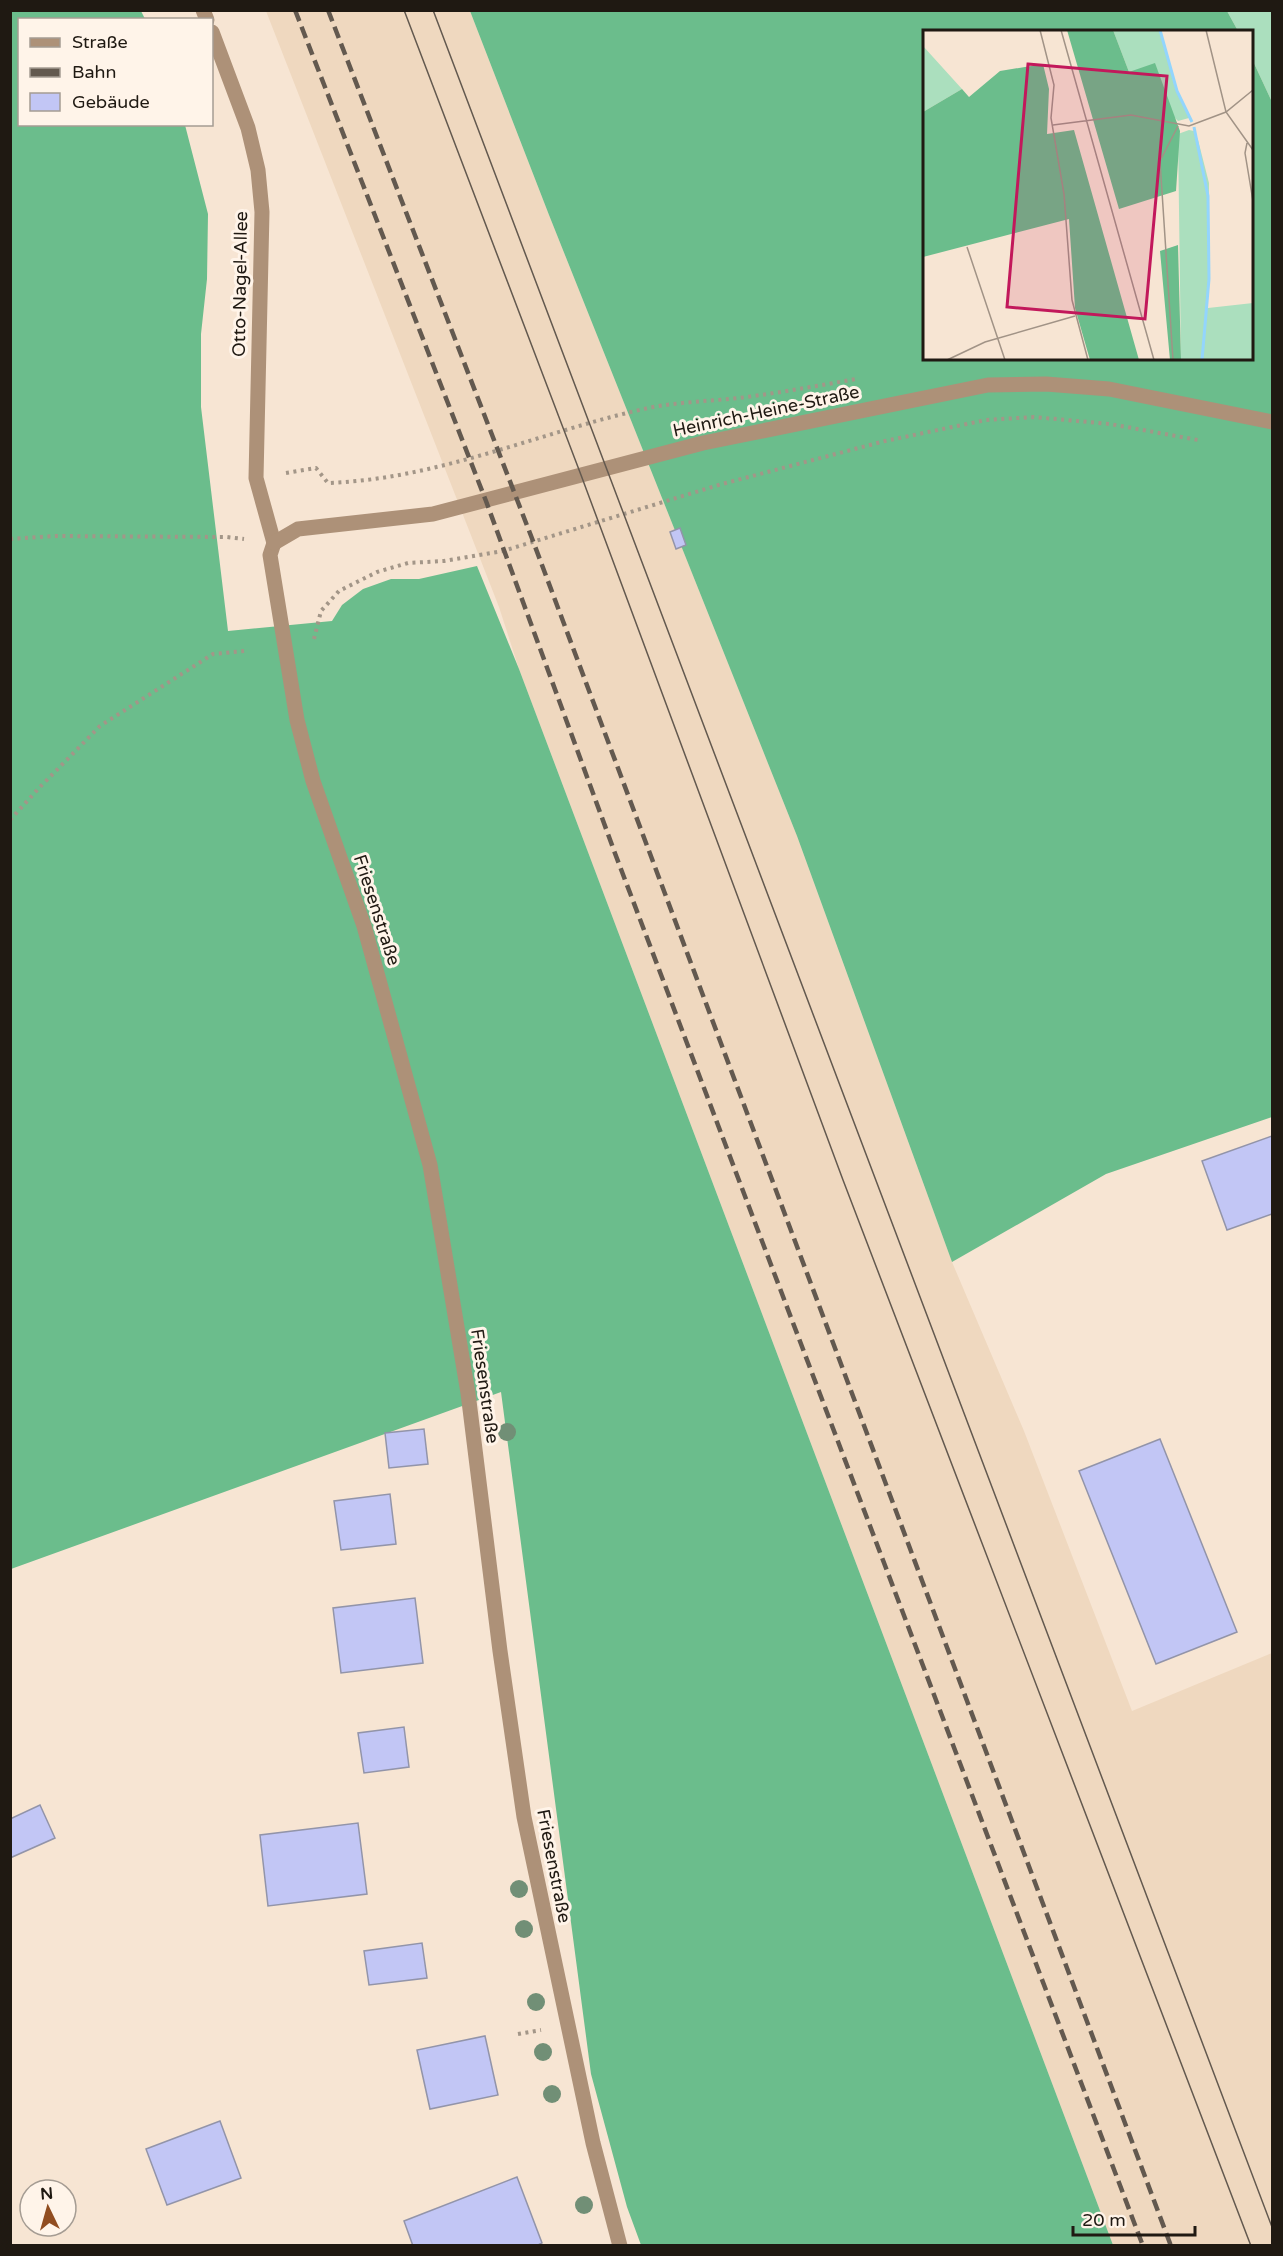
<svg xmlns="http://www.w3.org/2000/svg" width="1283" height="2256" font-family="'Varela Round',sans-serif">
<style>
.built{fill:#efd8bf}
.green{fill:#abdfbe}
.forest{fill:#6bbd8c}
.building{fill:#c2c6f5;stroke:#9294a9;stroke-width:1.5}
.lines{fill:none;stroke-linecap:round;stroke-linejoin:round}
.path{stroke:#a39688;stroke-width:4;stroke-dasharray:3 4.5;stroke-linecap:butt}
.minor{stroke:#ad9178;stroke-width:15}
.tram{stroke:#63594f;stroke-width:1.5}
.rail{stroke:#63594f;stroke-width:4.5;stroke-dasharray:12 6;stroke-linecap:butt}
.tree{fill:#718f76}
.labels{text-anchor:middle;stroke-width:6;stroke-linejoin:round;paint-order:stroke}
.street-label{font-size:18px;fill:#1f1912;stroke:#fff4e9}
.inset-river{fill:none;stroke:#93d5fd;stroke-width:3}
.inset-road{fill:none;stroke:#a19386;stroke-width:1.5}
.view{fill:#c2185b;fill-opacity:0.15;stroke:#c2185b;stroke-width:3}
.inset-edge{fill:none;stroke:#1f1912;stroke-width:3}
</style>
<rect width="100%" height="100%" fill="#f7e5d3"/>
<polygon class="built" points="266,11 470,11 549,215 797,836 952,1262 1024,1431 1132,1711 1272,1653 1272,2245 1113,2245 519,669 499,607"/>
<polygon class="green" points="1227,11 1272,11 1272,102 1252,59 1252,32 1238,31"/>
<g class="forest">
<polygon points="24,10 141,11 145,19 20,20 20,124 185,125 208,214 207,279 201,334 201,407 228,631 332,621 342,605 363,589 391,579 419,579 477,566 519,669 1113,2245 641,2245 627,2207 591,2074 501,1392 11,1569 10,12"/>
<polygon points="470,11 1227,11 1238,31 924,32 924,358 1252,358 1252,59 1272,102 1272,1117 1106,1174 952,1262 797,836 549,215"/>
</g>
<g class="building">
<polygon points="680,528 686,545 676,549 670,532"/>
<polygon points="1272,1136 1272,1214 1227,1230 1202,1161"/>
<polygon points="424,1429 428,1464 389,1468 385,1433"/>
<polygon points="1160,1439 1237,1632 1156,1664 1079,1471"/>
<polygon points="390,1494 396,1544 341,1550 334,1501"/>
<polygon points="415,1598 423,1663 341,1673 333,1608"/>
<polygon points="404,1727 409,1767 364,1773 358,1733"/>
<polygon points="40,1805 55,1838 10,1858 10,1819"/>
<polygon points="358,1823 367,1894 268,1906 260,1835"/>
<polygon points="422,1943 427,1978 369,1985 364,1951"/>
<polygon points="485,2036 498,2095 430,2109 417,2050"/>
<polygon points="220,2121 241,2178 167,2205 146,2149"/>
<polygon points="517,2177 542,2243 536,2246 413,2246 404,2221"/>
</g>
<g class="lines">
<g class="path">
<path d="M286,473l30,-5 12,15c113,-4 216,-53 325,-76 28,-5 57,-6 86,-9 39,-5 78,-12 117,-19"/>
<polyline points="10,539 55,536 227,537 244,539"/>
<polyline points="314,639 321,611 339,591 377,572 408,563 444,561 503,551 722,484 885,441 986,420 1034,417 1110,424 1198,440"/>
<polyline points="10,820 39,788 100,726 213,654 244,651"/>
<polyline points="518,2034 541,2030"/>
</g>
<g class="minor">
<polyline points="203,10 207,20"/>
<polyline points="212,32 248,128 258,170 262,212 256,478 274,543"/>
<polyline points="274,543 270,555 297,720 313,781 364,926 430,1165 468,1393 500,1651 524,1817 593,2143 620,2246"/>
<polyline points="274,543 298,529 433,514 703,443 988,385 1046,384 1109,389 1272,422"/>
</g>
<g class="tram">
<polyline points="404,10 581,475 843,1180 1251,2246"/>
<polyline points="433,10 1272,2227"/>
</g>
<g class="rail">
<polyline points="295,10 486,501 616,856 1143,2246"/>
<polyline points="328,10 533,541 1171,2246"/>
</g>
</g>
<g class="tree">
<circle cx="507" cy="1432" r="9"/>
<circle cx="519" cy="1889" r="9"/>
<circle cx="524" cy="1929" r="9"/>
<circle cx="536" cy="2002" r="9"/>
<circle cx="543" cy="2052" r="9"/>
<circle cx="552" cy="2094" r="9"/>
<circle cx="584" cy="2205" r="9"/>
</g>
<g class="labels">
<g class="street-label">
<text transform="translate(240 284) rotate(-89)" y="6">Otto-Nagel-Allee</text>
<text transform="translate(766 411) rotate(-12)" y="6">Heinrich-Heine-Straße</text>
<text transform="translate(377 910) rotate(72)" y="6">Friesenstraße</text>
<text transform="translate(485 1386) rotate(82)" y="6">Friesenstraße</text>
<text transform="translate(554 1866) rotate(79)" y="6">Friesenstraße</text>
</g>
</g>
<g transform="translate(923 30)">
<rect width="330" height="330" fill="#f7e5d3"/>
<path d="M190,0h47l14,54 15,34 -11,3 -49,-49zM0,16l39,43 -39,23zM266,100l5,1 4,9 11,43 -1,125 45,-5v57h-72l-3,-226z" fill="#abdfbe"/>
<path d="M144,0h46l16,42 26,-9 25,68 -4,60 -57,18zM120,34l6,25 -2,45 27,-4 65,230h-49l-15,-52 -6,-89 -146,38v-145l39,-23 7,8 31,-26zM255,215l3,115h-11l-10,-109z" fill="#6bbd8c"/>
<path class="inset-river" d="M237,0l17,61 15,31M271,97l14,69 1,83 -7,81"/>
<path class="inset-road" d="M117,0l14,55 -3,33 13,76 8,106 16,60M138,0l93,330M283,0l20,82 27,38M130,95l78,-10 58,11 37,-14 27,-22M324,113l-2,10 8,48M44,217l38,113M24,330l38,-18 90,-26M250,330l-13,-199 18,-35"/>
<path class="view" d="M105,34l139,12 -22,243 -138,-12z"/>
<rect width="330" height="330" class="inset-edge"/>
</g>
<rect width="1283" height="2256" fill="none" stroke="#1f1912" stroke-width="24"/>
<rect x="18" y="18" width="195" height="108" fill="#fff4e9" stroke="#a59c93" stroke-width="1.5"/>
<rect x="30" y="38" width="30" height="9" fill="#ad9178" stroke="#a59c93" stroke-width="1.5"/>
<text x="72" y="48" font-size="18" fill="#1f1912">Straße</text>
<rect x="30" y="68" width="30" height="9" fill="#63594f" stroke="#a59c93" stroke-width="1.5"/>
<text x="72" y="78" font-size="18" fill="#1f1912">Bahn</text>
<rect x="30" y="93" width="30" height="18" fill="#c2c6f5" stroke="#a59c93" stroke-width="1.5"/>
<text x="72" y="108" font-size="18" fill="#1f1912">Gebäude</text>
<g transform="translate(48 2208) rotate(355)"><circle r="28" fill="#fff4e9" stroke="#a59c93" stroke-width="1.5"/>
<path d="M0-4.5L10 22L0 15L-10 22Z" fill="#914d20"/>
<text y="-9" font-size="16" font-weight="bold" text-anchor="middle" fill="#1f1912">N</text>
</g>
<path d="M1073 2226v9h122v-9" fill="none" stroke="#1f1912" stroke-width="3"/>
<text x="1082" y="2226" font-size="18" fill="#1f1912" stroke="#fff4e9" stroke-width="4.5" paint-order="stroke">20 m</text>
</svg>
